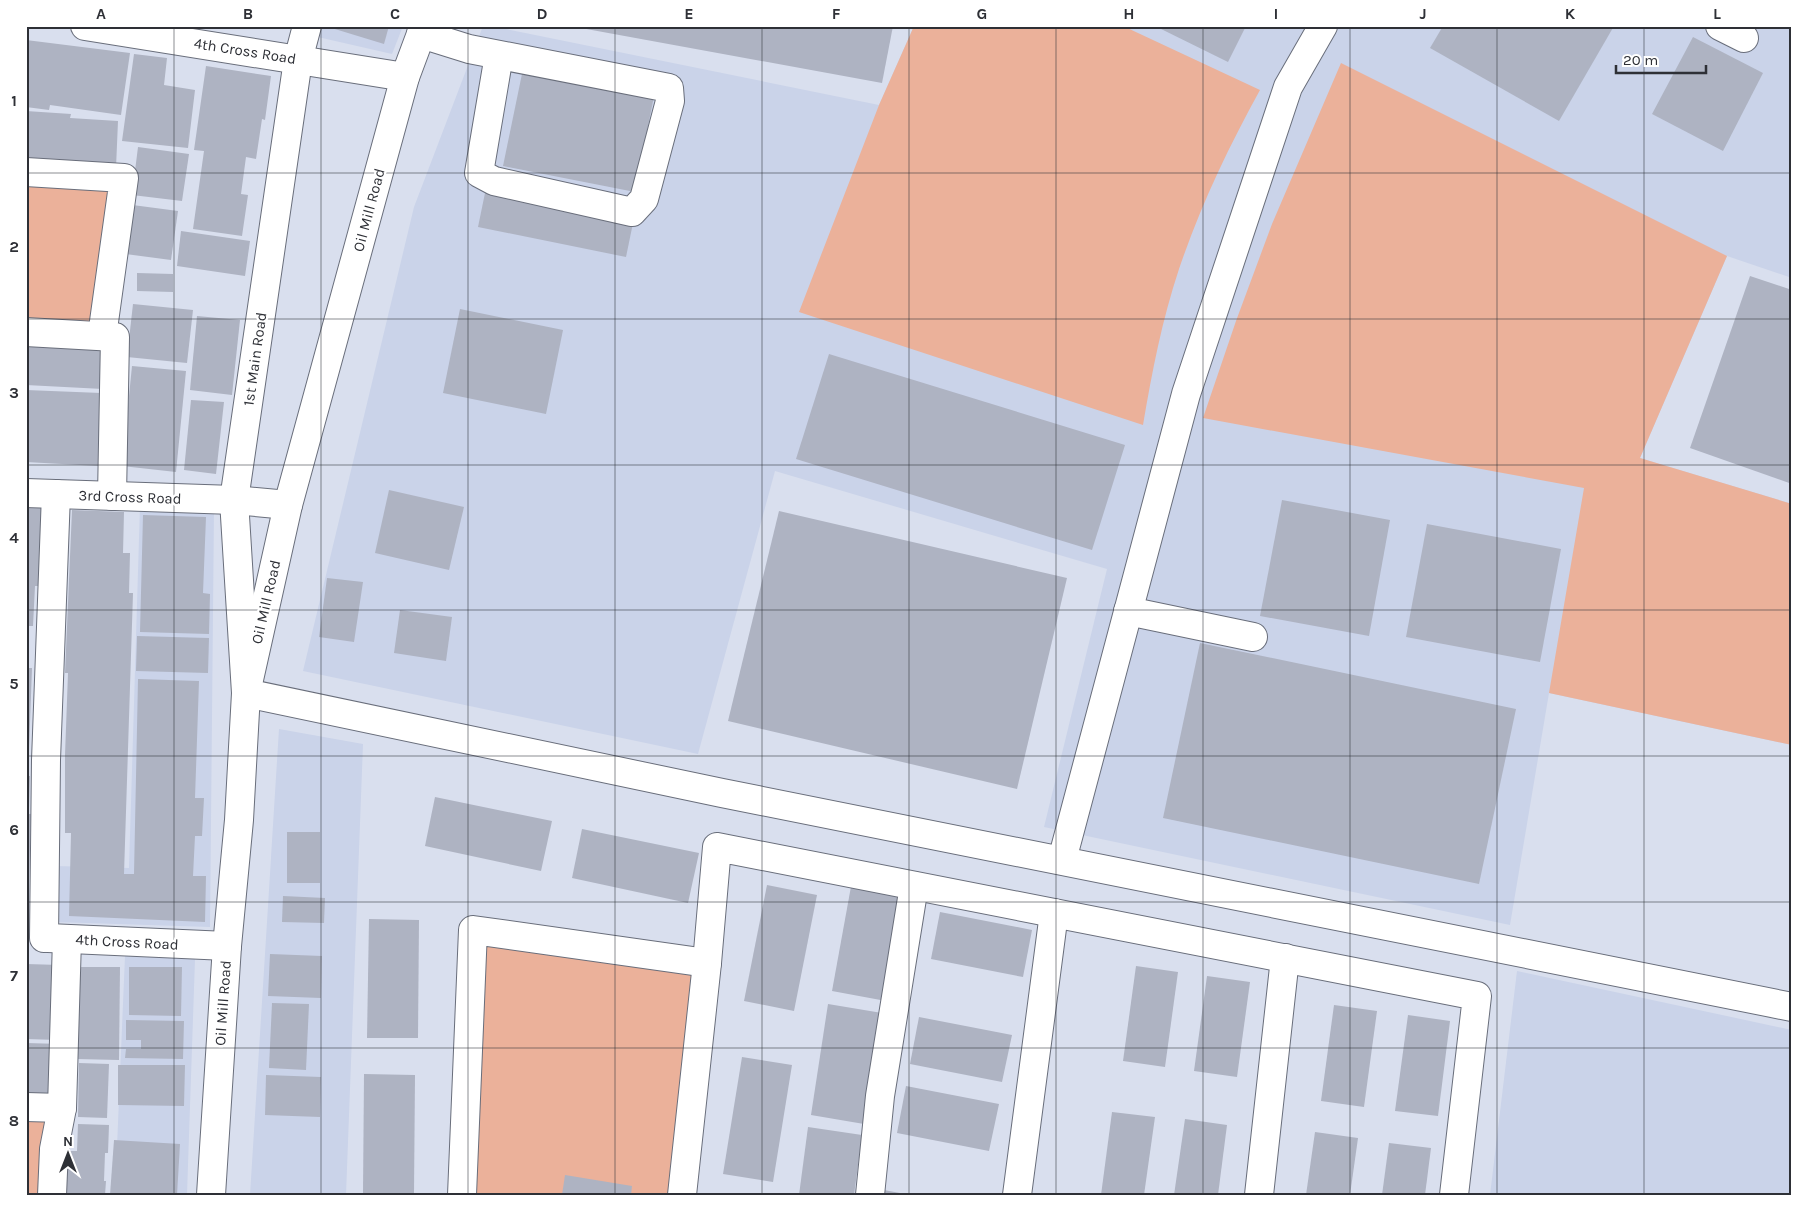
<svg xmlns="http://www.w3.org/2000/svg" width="1818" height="1221" font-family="Karla,sans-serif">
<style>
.built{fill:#cad3e9}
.green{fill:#ebb19a}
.building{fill:#aeb3c2}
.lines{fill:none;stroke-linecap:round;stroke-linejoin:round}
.minor-casing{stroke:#696e7b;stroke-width:30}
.major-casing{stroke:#696e7b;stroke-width:30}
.minor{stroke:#fff;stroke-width:28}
.major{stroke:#fff;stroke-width:28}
.grid{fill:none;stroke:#2e3036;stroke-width:1;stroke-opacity:0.55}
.labels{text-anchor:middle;stroke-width:4.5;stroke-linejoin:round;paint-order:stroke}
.street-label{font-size:15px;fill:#2e3036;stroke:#fff}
.neatline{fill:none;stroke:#2e3036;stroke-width:2}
.grid-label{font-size:16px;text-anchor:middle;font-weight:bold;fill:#2e3036}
</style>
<rect width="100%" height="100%" fill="#d9dfee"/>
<g class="built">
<polygon points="311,26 403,26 392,54 309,35"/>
<polygon points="483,26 491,26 879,105 914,26 1792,26 1792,278 1727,256 1640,458 1792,504 1792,745 1549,693 1510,925 1044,827 1107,569 775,471 698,754 303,671 414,207"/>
<polygon points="140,506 214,508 210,927 54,922 55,866 129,868"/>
<polygon points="279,729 363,744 346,1195 250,1195"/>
<polygon points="125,956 195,959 187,1195 115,1195"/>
<polygon points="1517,971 1792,1030 1792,1195 1490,1195"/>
</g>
<g class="green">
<path d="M914,26h209l137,64c-32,58 -60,117 -81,179 -17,51 -27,103 -36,156l-344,-113 80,-207z"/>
<polygon points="1341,63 1727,256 1640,458 1792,504 1792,745 1549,693 1584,488 1203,418 1236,321 1272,224"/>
<polygon points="26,183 116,190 99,330 26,326"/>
<polygon points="473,930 707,963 682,1195 462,1195"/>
<polygon points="26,1111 51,1112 47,1195 26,1195"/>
</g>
<g class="building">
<polygon points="325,26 389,26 384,44"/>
<polygon points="570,26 893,26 882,83"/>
<polygon points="1155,26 1246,26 1228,62"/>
<polygon points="1443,26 1614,26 1559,121 1430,48"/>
<polygon points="1693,37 1763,73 1723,151 1652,114"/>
<polygon points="26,40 130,53 121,115 50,105 49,110 26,107"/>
<polygon points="134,54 167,58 164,85 195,90 188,148 122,141"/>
<polygon points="206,66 271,76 265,120 262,119 256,159 246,157 241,194 248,195 242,236 193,229 204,151 194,150"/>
<polygon points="523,69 654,96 635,192 503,166"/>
<polygon points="26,111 71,114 70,118 118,121 116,168 26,163"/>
<polygon points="138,147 189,154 182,201 132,195"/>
<polygon points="485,193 633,223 626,257 478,227"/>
<polygon points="125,204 178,211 171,260 118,253"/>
<polygon points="181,231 250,241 245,276 177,266"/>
<polygon points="137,273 173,274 173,292 137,291"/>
<polygon points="1750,276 1792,290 1792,484 1690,448"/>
<polygon points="133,304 193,310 187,363 127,357"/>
<polygon points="460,309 563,330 546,414 443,393"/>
<polygon points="197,316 240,320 232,395 190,390"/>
<polygon points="26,339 105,346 103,389 26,385"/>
<polygon points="829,354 1125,445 1092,550 796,459"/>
<polygon points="132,366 186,371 176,472 122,466"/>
<polygon points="26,390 101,393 98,466 26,462"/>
<polygon points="191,400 224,402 216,474 184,470"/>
<polygon points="389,490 464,507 449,570 375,553"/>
<polygon points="1282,500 1390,520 1369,636 1260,616"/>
<polygon points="26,507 43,508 41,586 35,586 33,626 26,626"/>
<polygon points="72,510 124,512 123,553 130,553 129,593 133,593 124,874 134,874 138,679 199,681 195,798 204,798 202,836 195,836 193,876 206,876 205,922 69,916 71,833 65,833 65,755 68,673 65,673"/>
<polygon points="779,511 1067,578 1017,789 728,721"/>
<polygon points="143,515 206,517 203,593 210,594 209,634 140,632"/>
<polygon points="1427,524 1561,549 1540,662 1406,637"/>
<polygon points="327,578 363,582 354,642 319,637"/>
<polygon points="400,610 452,617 446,661 394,653"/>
<polygon points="137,636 209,638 208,673 136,671"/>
<polygon points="1200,643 1516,709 1479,884 1163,818"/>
<polygon points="26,668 32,668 29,751 26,751"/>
<polygon points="26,776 30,776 29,809 26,809"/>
<polygon points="435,797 552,821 541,871 425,846"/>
<polygon points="26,814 31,814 28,912 26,912"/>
<polygon points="582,829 699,853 688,903 572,878"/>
<rect x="287" y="832" width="33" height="51"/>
<polygon points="852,881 906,890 886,1001 832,991"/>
<polygon points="767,885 817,895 794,1011 744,1001"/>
<polygon points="283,896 325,898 324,923 282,922"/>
<polygon points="940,912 1032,930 1023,977 931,959"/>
<polygon points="369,919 419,920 418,1038 367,1038"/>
<polygon points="270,954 322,956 321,998 268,996"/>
<polygon points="26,964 60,965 58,1040 26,1039"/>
<polygon points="1136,966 1178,972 1165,1067 1123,1061"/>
<polygon points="78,967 120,967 119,1060 77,1059"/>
<polygon points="129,967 182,967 181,1016 129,1015"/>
<polygon points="1207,976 1250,982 1237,1077 1194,1071"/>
<polygon points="272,1003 309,1004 306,1070 269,1068"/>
<polygon points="828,1004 882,1013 864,1124 811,1115"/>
<polygon points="1334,1005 1377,1011 1364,1107 1321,1101"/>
<polygon points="1408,1015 1450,1021 1438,1116 1395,1111"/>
<polygon points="919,1017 1012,1035 1002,1082 910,1064"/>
<polygon points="126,1020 184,1021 183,1059 125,1058 126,1049 141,1049 141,1040 126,1040"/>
<polygon points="26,1043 61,1044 58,1098 26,1096"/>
<polygon points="742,1057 792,1065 773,1182 723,1174"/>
<polygon points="79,1063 109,1064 107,1118 78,1117"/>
<polygon points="118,1065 185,1065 184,1106 118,1105"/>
<polygon points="364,1074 415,1075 414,1193 363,1193"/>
<polygon points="266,1075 321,1077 320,1117 265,1115"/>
<polygon points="906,1086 999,1104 989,1151 897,1133"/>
<polygon points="1112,1112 1155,1117 1144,1195 1101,1195"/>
<polygon points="1185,1119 1227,1125 1218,1195 1174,1195"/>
<polygon points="78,1124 109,1125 108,1153 105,1153 104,1181 106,1181 105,1195 58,1195 61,1151 77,1151"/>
<polygon points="808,1127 862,1135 854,1195 799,1195"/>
<polygon points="1315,1132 1358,1138 1350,1195 1306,1195"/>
<polygon points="114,1140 180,1144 177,1195 110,1195"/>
<polygon points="1389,1143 1431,1148 1425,1195 1382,1195"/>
<polygon points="565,1175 632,1186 631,1195 562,1195"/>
<polygon points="884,1190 905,1194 905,1195 883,1195"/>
</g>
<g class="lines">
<defs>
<g id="minor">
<polyline points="85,26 405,77"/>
<polyline points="307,26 298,60 234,500 246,693 722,793 1792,1007"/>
<polyline points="1720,26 1744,38"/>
<polyline points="421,34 469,49 669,88 670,101 644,199 632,212 494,181 479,173 499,55"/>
<polyline points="26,172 124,178 102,336"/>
<polyline points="26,332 115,337 112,496"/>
<polyline points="26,493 234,500 288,505"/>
<polyline points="1128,611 1253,637"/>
<polyline points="1062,860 1186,394 1288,87 1323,26"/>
<polyline points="44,938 46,760 56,494"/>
<polyline points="48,938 227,946"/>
<polyline points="26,1107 62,1108"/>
<polyline points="52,1195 54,1149 62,1108 67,939"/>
<polyline points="462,1195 473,930 707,963"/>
<polyline points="682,1195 707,963 717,847 1477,996 1454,1195"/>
<polyline points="870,1195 880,1096 914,886"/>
<polyline points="1017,1195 1054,913"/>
<polyline points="1259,1195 1285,958"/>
</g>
<polyline id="major" points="211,1195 227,946 239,820 246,693 288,505 405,77 424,26"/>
</defs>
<use href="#minor" class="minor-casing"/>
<use href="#major" class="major-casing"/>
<use href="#minor" class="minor"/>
<use href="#major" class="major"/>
</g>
<path class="grid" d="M174,26v1169M321,26v1169M468,26v1169M615,26v1169M762,26v1169M909,26v1169M1056,26v1169M1203,26v1169M1350,26v1169M1497,26v1169M1644,26v1169M26,173h1766M26,319h1766M26,465h1766M26,610h1766M26,756h1766M26,902h1766M26,1048h1766"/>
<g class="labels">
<g class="street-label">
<text transform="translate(245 51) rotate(9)" y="5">4th Cross Road</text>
<text transform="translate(369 210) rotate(-75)" y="5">Oil Mill Road</text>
<text transform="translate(255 359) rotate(-82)" y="5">1st Main Road</text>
<text transform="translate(130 497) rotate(2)" y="5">3rd Cross Road</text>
<text transform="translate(266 602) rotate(-77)" y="5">Oil Mill Road</text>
<text transform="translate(127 942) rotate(3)" y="5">4th Cross Road</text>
<text transform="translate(223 1003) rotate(-86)" y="5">Oil Mill Road</text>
</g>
</g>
<rect width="1818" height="1221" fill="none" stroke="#ffffff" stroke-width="55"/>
<g transform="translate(68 1154)" stroke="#ffffff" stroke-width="4" paint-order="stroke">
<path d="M0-4L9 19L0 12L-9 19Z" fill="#2e3036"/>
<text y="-8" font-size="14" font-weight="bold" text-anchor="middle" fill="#2e3036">N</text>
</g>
<path d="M1616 65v8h90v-8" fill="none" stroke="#2e3036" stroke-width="2.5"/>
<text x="1623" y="65" font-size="15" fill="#2e3036" stroke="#ffffff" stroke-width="4" paint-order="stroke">20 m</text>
<rect x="28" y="28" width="1762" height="1166" class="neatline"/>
<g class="grid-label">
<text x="101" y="19">A</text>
<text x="248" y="19">B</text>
<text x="395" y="19">C</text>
<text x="542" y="19">D</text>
<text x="689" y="19">E</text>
<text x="836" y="19">F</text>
<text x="982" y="19">G</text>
<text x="1129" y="19">H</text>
<text x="1276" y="19">I</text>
<text x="1423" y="19">J</text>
<text x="1570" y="19">K</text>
<text x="1717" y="19">L</text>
<text x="14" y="106">1</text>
<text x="14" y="252">2</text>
<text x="14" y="398">3</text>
<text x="14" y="543">4</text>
<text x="14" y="689">5</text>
<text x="14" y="835">6</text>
<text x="14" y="981">7</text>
<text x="14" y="1126">8</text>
</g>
</svg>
